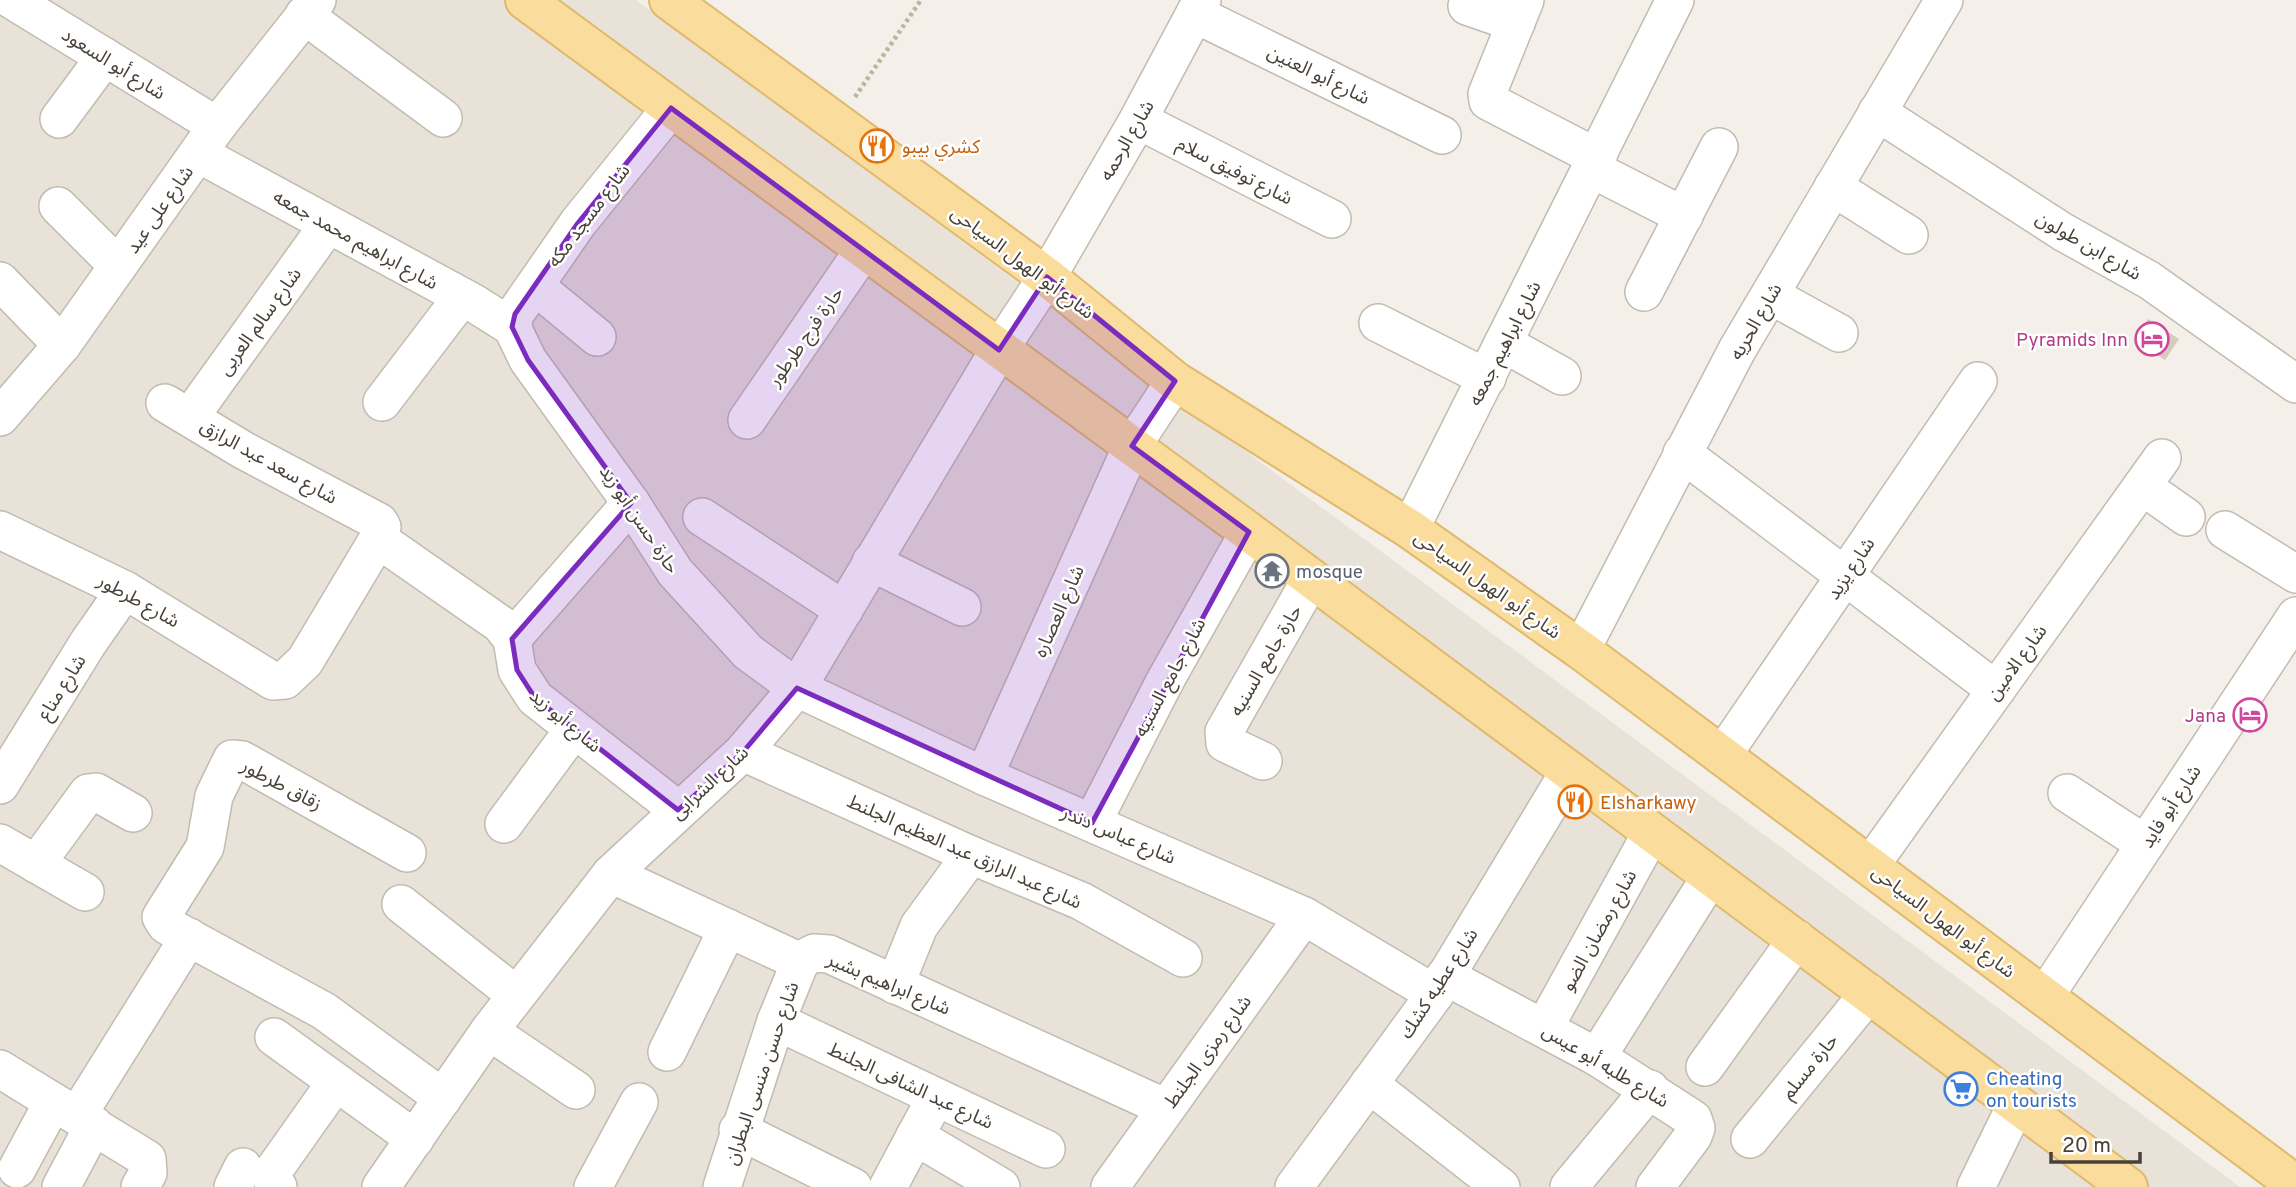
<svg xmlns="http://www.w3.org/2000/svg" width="2296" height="1187" font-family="Overpass,'Noto Sans Arabic',sans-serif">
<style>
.residential{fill:#e8e2d8}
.building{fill:#d5ccbf}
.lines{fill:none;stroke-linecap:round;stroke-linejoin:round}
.minor-casing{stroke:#c2bbaf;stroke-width:40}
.major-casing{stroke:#dfb96c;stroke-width:42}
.path{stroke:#c0b39e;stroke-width:4.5;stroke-dasharray:3.5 3.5;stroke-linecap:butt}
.minor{stroke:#fff;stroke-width:37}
.major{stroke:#fadd9c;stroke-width:38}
.marked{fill:#7b2cbf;fill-opacity:0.2;stroke:#7b2cbf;stroke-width:5;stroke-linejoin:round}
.labels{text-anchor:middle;stroke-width:5;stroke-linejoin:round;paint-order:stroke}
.street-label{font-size:19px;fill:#484138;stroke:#fff}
.food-label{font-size:19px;fill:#c56008;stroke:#fff;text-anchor:start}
.hotel-label{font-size:19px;fill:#b23c85;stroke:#fff;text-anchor:end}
.worship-label{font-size:19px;fill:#5b616d;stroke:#fff;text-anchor:start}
.shop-label{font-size:19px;fill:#366cbe;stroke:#fff;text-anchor:start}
</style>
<rect width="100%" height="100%" fill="#f4f0e9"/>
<polygon class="residential" points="0,0 636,0 2240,1187 0,1187"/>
<polygon class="building" points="2148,319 2179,339 2165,360 2134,340"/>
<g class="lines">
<defs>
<g id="minor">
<polyline points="12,0 217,126"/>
<polyline points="1525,0 1487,94 1488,101 1598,158"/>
<polyline points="1467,6 1516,23"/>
<polyline points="1195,14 1442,135"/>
<polyline points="304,15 443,118"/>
<polyline points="1877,112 2063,232 2149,280 2296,384"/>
<polyline points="59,119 105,57"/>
<polyline points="1138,120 1332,219"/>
<polyline points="199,154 472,302 512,327"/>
<polyline points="1592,169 1684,216"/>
<polyline points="1833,187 1909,235"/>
<polyline points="58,206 118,266"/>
<polyline points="0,281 62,345"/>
<polyline points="535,286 597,337"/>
<polyline points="1644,292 1719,147"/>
<polyline points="1770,295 1839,333"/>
<polyline points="1378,323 1487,378"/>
<polyline points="512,327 528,360 631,503 675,572 748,652 797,688 984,776 1304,916 1435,994"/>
<polyline points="512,327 515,314 578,223 671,108"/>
<polyline points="1503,343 1562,376"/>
<polyline points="382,402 462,297"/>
<polyline points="0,417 62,345 217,126 317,0"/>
<polyline points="190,417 328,225"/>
<polyline points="747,420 863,251"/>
<polyline points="1682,453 1996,690"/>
<polyline points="2142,486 2186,517"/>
<polyline points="702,517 844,610"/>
<polyline points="1410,529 1675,0"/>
<polyline points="0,530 125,590 273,681 285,680 305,661 378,539 382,527 379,522 243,450 165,403"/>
<polyline points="2225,530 2296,574"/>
<polyline points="378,539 500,624 512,639 517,670 535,698 678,810"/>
<polyline points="871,562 962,607"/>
<polyline points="512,639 631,503"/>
<polyline points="1581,650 1737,350 1944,0"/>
<polyline points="743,752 971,855 1081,901 1183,958"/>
<polyline points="1722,756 1978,381"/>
<polyline points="1263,761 1225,743 1224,732 1311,579"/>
<polyline points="984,776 1132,446 1175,381"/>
<polyline points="0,785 88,643 125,590"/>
<polyline points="2067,793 2145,844"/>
<polyline points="1092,823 1166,679 1249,532"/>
<polyline points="504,824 574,729"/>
<polyline points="0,843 85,892"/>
<polyline points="407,853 242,760 232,759 214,796 205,847 161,917 166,925 324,1011 443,1098"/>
<polyline points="36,864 88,793 96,792 133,813"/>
<polyline points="1870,866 2162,458"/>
<polyline points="611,874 792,958 801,960 814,953 829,954 1166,1108"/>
<polyline points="401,904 516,995"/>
<polyline points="1445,976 1597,1057 1693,1119 1696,1128 1693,1136 1655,1187"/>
<polyline points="895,985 919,926 971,855"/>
<polyline points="2045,996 2296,616"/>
<polyline points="776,1021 1046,1149"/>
<polyline points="1544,1028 1652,832"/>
<polyline points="489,1031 576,1090"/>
<polyline points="274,1037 415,1139"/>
<polyline points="667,1052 728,928"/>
<polyline points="1597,1057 1711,876"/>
<polyline points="1705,1067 1797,939"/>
<polyline points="0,1069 147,1159 148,1173 140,1187"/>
<polyline points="1369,1084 1501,1187"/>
<polyline points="77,1116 189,937"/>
<polyline points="738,1130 853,1187"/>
<polyline points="915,1136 1001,1187"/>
<polyline points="1750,1139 1869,993"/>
<polyline points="17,1169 53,1102"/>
<polyline points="61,1187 94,1125"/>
<polyline points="233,1187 243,1167"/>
<polyline points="278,1187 273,1182 273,1171 336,1082"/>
<polyline points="381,1187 489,1031 611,874 743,752 797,688 999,350 1047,277 1138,120 1202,0"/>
<polyline points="593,1187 639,1102"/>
<polyline points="722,1187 776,1021 801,960"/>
<polyline points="888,1187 936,1097"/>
<polyline points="1110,1187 1304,916"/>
<polyline points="1294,1187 1435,994 1569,772"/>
<polyline points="1569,1187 1650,1089"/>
<polyline points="1976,1187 2016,1105"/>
</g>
<g id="major">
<polyline points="525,0 1249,532 2128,1187"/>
<polyline points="669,0 1047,277 1175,381 1410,529 1581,650 2296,1185"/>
</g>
</defs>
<use href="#minor" class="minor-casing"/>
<use href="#major" class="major-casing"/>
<polyline class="path" points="855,97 921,0"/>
<use href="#minor" class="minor"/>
<use href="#major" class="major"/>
</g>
<path class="marked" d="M671,108l328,242 48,-73 128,104 -43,65 117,86 -157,291 -295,-135 -54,64 -65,58 -143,-112 -18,-28 -5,-31 119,-136 -103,-143 -16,-33 3,-13 63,-91z"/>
<defs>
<symbol id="restaurant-ring" viewBox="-11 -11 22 22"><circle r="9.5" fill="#fff" stroke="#e8710a" stroke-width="1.5"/><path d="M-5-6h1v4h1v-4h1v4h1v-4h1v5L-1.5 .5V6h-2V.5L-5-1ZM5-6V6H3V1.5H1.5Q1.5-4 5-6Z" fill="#e8710a"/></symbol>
<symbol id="hotel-ring" viewBox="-11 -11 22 22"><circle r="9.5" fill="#fff" stroke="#d1479c" stroke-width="1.5"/><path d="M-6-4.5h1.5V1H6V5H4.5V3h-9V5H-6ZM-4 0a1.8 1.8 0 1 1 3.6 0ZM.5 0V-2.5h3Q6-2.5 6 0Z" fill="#d1479c"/></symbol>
<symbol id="temple-ring" viewBox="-11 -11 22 22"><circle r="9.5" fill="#fff" stroke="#6b7280" stroke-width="1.5"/><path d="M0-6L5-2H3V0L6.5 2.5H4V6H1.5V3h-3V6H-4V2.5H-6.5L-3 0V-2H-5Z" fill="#6b7280"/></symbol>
<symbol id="supermarket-ring" viewBox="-11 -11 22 22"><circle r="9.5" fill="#fff" stroke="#3f7fe0" stroke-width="1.5"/><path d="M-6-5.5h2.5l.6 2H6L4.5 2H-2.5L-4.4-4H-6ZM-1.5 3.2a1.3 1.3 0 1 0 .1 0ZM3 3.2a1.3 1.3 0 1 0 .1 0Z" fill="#3f7fe0"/></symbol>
</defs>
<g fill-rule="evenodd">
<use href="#restaurant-ring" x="858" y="127" width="38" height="38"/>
<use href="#hotel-ring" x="2133" y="320" width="38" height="38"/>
<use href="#temple-ring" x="1253" y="552" width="38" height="38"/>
<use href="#hotel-ring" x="2231" y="696" width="38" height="38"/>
<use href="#restaurant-ring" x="1556" y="783" width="38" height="38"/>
<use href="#supermarket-ring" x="1942" y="1070" width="38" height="38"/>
</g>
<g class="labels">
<g class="street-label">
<text transform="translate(114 63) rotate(32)" y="7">شارع أبو السعود</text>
<text transform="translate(1319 74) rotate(26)" y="7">شارع أبو العنين</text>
<text transform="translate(1126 140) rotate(-60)" y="7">شارع الرحمه</text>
<text transform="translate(1235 170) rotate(27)" y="7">شارع توفيق سلام</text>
<text transform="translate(159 209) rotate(-55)" y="7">شارع على عيد</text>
<text transform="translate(588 215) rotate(-53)" y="7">شارع مسجد مكه</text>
<text transform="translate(356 239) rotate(29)" y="7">شارع ابراهيم محمد جمعه</text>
<text transform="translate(2089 245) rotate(30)" y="7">شارع ابن طولون</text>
<text transform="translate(1023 262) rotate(37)" y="7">شارع أبو الهول السياحى</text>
<text transform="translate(259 321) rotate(-54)" y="7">شارع سالم العربى</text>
<text transform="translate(1755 321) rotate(-60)" y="7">شارع الحريه</text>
<text transform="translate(805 336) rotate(-55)" y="7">حارة فرج طرطور</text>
<text transform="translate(1504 343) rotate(-63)" y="7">شارع ابراهيم جمعه</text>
<text transform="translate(269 461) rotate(29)" y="7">شارع سعد عبد الرازق</text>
<text transform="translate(640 519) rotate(56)" y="7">حارة حسن أبو زيد</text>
<text transform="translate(1850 568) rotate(-56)" y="7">شارع يزيد</text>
<text transform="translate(1488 584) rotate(35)" y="7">شارع أبو الهول السياحى</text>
<text transform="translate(139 600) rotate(29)" y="7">شارع طرطور</text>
<text transform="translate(1058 611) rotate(-66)" y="7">شارع العصاره</text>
<text transform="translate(1265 660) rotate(-60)" y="7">حارة جامع السنيه</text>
<text transform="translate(2016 662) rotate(-54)" y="7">شارع الامين</text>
<text transform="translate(1169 677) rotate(-62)" y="7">شارع جامع السنيه</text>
<text transform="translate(61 687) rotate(-58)" y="7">شارع مناع</text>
<text transform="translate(566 720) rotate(40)" y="7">شارع أبو زيد</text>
<text transform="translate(709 782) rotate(-43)" y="7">شارع الشرابى</text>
<text transform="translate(282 784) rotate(28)" y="7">زقاق طرطور</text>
<text transform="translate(2170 806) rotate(-57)" y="7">شارع أبو فايد</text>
<text transform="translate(1119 834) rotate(23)" y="7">شارع عباس دندر</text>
<text transform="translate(965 851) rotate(24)" y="7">شارع عبد الرازق عبد العظيم الجلنط</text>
<text transform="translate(1944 921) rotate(37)" y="7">شارع أبو الهول السياحى</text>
<text transform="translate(1598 930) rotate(-61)" y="7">شارع رمضان الضو</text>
<text transform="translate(889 983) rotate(23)" y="7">شارع ابراهيم بشير</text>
<text transform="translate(1438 983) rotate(-57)" y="7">شارع عطيه كشك</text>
<text transform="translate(1207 1051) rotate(-54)" y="7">شارع رمزى الجلنط</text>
<text transform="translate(1606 1065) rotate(31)" y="7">شارع طلبه أبو عيس</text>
<text transform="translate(1809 1066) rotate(-51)" y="7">حارة مسلم</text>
<text transform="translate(761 1073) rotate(-71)" y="7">شارع حسن منسى البطران</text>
<text transform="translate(911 1085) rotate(25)" y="7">شارع عبد الشافى الجلنط</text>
</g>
<g class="food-label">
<text x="902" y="153">كشري بيبو</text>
<text x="1600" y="809">Elsharkawy</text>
</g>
<g class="hotel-label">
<text x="2128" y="346">Pyramids Inn</text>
<text x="2226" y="722">Jana</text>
</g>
<g class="worship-label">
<text x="1296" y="578">mosque</text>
</g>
<g class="shop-label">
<text x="1986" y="1085">Cheating<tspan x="1986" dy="22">on tourists</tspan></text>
</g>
</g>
<path d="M2051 1152v10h89v-10" fill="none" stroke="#484138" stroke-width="3.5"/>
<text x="2062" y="1152" font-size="21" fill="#484138" stroke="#ffffff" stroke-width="5" paint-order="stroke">20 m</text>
</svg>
